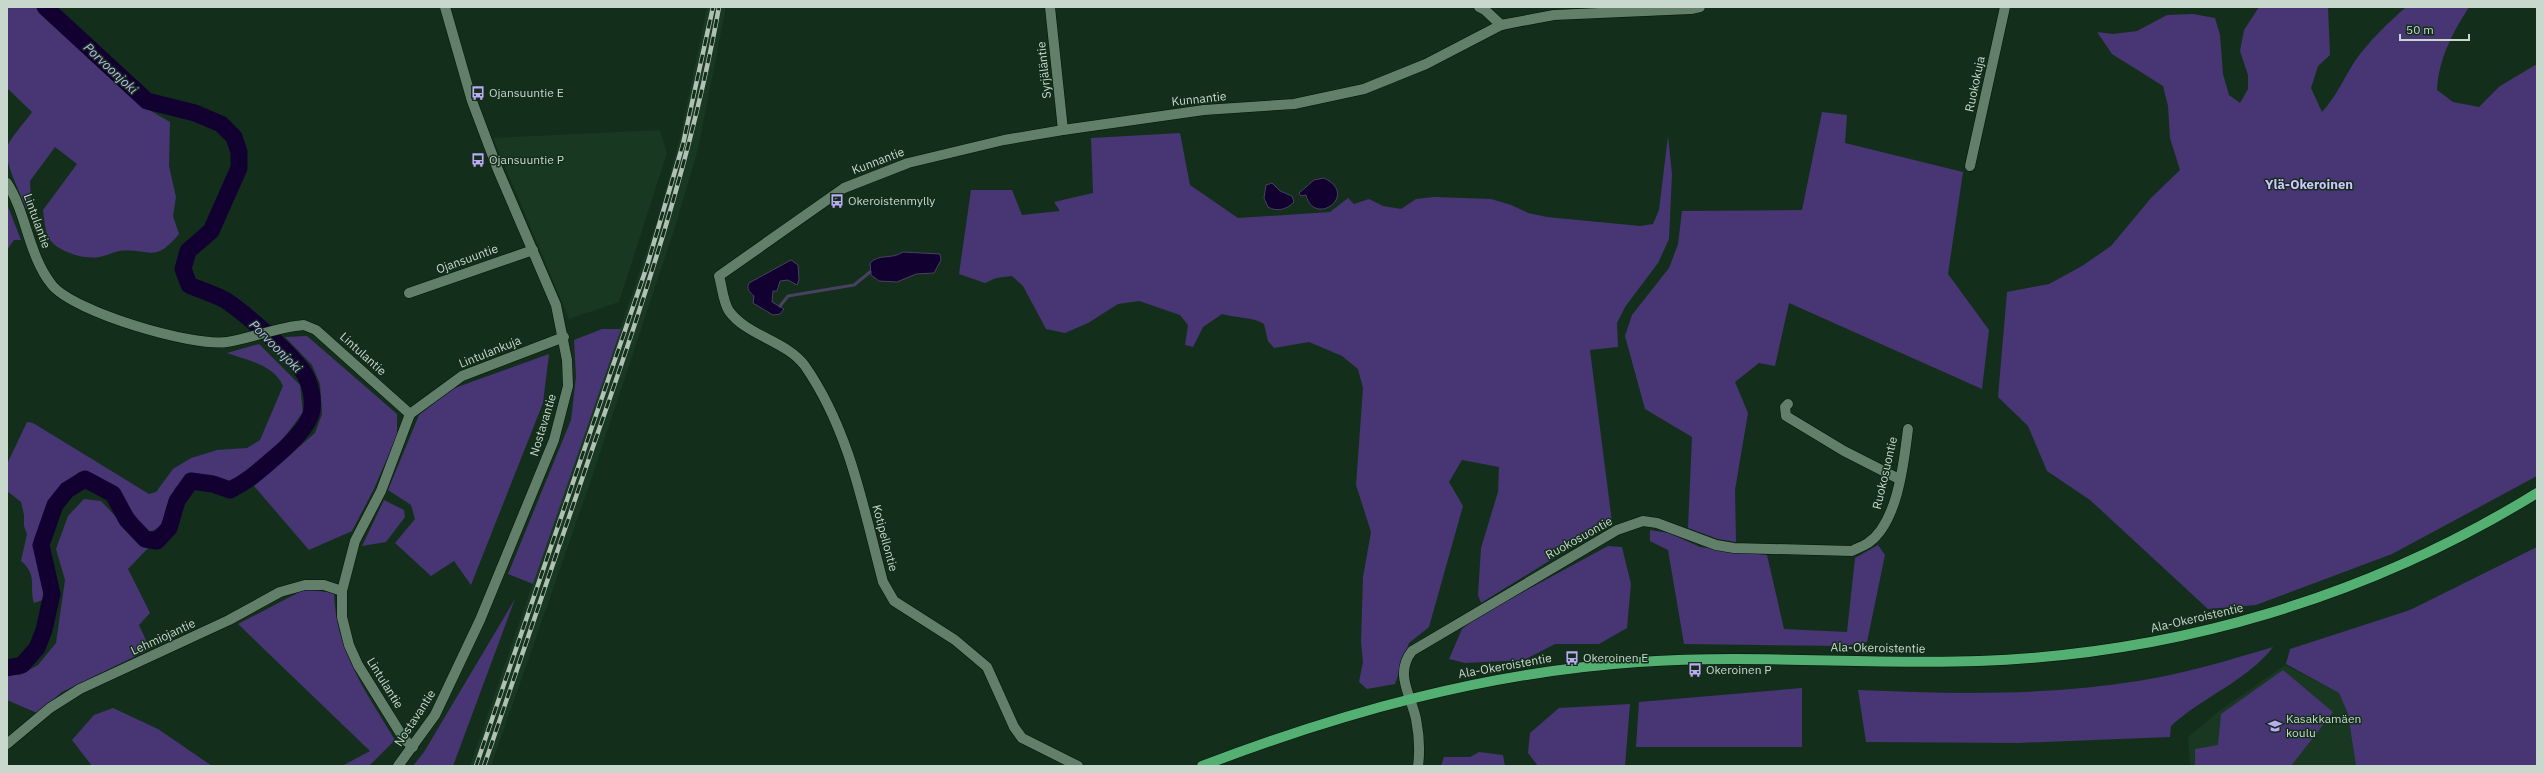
<svg xmlns="http://www.w3.org/2000/svg" width="2544" height="773" font-family="'IBM Plex Sans',sans-serif">
<style>
.built{fill:#183821}
.green{fill:#473673}
.water{fill:#120031;stroke:#494160}
.lines{fill:none;stroke-linecap:round;stroke-linejoin:round}
.stream{stroke:#494160;stroke-width:3}
.river{stroke:#120031;stroke-width:17}
.minor-casing{stroke:#001606;stroke-width:11}
.major-casing{stroke:#001606;stroke-width:11}
.minor{stroke:#627f69;stroke-width:10}
.major{stroke:#54af72;stroke-width:10}
.rail-casing{stroke:#b0c1b4;stroke-width:4.5}
.rail{stroke:#142e1c;stroke-width:3;stroke-dasharray:9;stroke-linecap:butt}
.labels{text-anchor:middle;stroke-width:3;stroke-linejoin:round;paint-order:stroke}
.street-label{font-size:12px;fill:#c9d8cc;stroke:#142e1c}
.poi-label{font-size:12px;fill:#c9d8cc;stroke:#142e1c;text-anchor:start}
.water-label{font-size:13px;font-style:italic;fill:#c1b4f4;stroke:#142e1c}
.neighbourhood-label{font-size:13px;font-weight:bold;fill:#d1c5ff;stroke:#142e1c}
</style>
<rect width="100%" height="100%" fill="#142e1c"/>
<g class="built">
<polygon points="707,7 726,7 698,149 676,224 589,486 491,766 470,766 657,221 680,138"/>
<polygon points="660,130 667,153 619,302 569,319 493,138"/>
<polygon points="2285,665 2339,693 2348,714 2356,766 2190,766 2188,737 2219,711"/>
</g>
<g class="green">
<path d="M7,7h30l109,101 24,14 -1,44 7,31 -3,19 6,18c-25,30 -28,14 -60,17 -6,1 -13,5 -20,6 -15,3 -44,-6 -51,-20 -3,-8 -4,-19 -5,-27l34,-46 -22,-17 -25,34 1,26 -5,2c-5,-16 -22,-46 -19,-61 2,-9 20,-28 25,-36l-25,-24z"/>
<path d="M2259,7h69l2,48 -12,11 -7,22 11,24c14,-15 22,-34 33,-51 14,-20 33,-38 51,-54h63c-17,27 -30,51 -32,83l16,12 26,5 21,-21 37,-22v412l-145,78 -136,51 -48,4 -118,-109 -43,-29 -19,-45 -30,-29 9,-105 42,-8 33,-18 29,-20 40,-48 29,-28 -10,-32 -2,-32 -5,-20 -51,-32 -15,-22 16,2 24,-3 30,-16 26,-1 22,4 5,17 3,39 6,21 11,8 8,-14v-14l-8,-24 4,-21z"/>
<polygon points="1822,112 1847,115 1845,143 1963,172 1948,274 1989,330 1982,389 1789,303 1775,366 1759,363 1735,382 1748,413 1735,490 1736,542 1718,539 1688,528 1692,437 1645,409 1625,336 1632,315 1669,268 1678,244 1682,211 1802,210"/>
<path d="M1180,133l10,52 48,33 92,-6 18,-14 6,6 15,-5 14,7 18,3 15,-10 18,-2 57,2 20,6 17,8 19,4 93,9 13,-2 6,-14 9,-74 4,38 -3,65 -11,24 -33,44 -8,16 1,24 -28,3 22,172 -131,81 -3,-8 3,-47 17,-56 1,-25 -37,-7 -13,22 14,24 -34,121 -20,16 -14,41 -28,5 -8,-7 4,-20 -2,-20 2,-65 8,-45 -15,-47 7,-97 -5,-19 -16,-13 -33,-14 -35,6 -6,-7 -4,-17c-10,-7 -29,-6 -42,-10l-19,13 -10,20 -8,-2 3,-20 -8,-10 -41,-14 -21,3 -30,19 -23,10 -19,-4 -23,-43 -11,-10 -16,2 -11,5 -26,-9 12,-84h41l10,25 38,-4 -6,-9 39,-9 -2,-55z"/>
<polygon points="7,204 21,240 14,240 7,250"/>
<polygon points="602,329 621,329 533,584 508,574 571,420 576,377 574,340"/>
<polygon points="307,336 397,414 397,435 374,489 352,531 309,550 254,486 315,433 322,414 320,384 312,365 285,337"/>
<path d="M259,344l41,41 3,27c-19,27 -42,56 -73,70l-12,-5 -28,-1 -15,12 -11,37 -16,8 -29,-39 -40,-22c-21,17 -40,42 -42,70 -2,15 7,42 9,57l-12,4c-5,-16 4,-28 -13,-42l6,-27 -3,-8v-11l-3,-13 -14,-11v-27l20,-42 6,1 116,71 7,-2 17,-23 18,-11 26,-8 30,-2 13,-8 23,-54c-9,-21 -36,-26 -56,-33z"/>
<polygon points="549,354 543,403 471,585 454,561 431,576 395,543 415,519 411,505 388,490 419,415 452,389"/>
<polygon points="84,499 101,501 135,537 149,547 128,569 150,613 139,625 150,649 62,692 37,713 7,700 7,675 20,675 38,665 56,643 65,580 56,549 68,516"/>
<polygon points="384,500 404,510 405,517 386,542 362,546"/>
<polygon points="1650,530 1669,533 1700,547 1767,555 1784,629 1847,632 1855,558 1878,545 1885,555 1867,642 1844,646 1684,644 1668,550 1650,541"/>
<polygon points="1608,546 1622,547 1631,584 1627,628 1599,644 1555,644 1524,660 1465,663 1449,659 1462,629 1477,617"/>
<polygon points="2537,547 2537,766 2356,766 2348,714 2339,693 2286,664 2290,649 2410,610"/>
<path d="M305,589l29,4c2,58 32,99 61,147l-26,26h-27l28,-15 -132,-127z"/>
<polygon points="515,599 453,766 413,766 424,752"/>
<path d="M2273,647c-26,34 -71,50 -102,79l-1,11 -153,6 -151,-1 -8,-52c93,4 188,6 280,-9 46,-7 91,-21 135,-34z"/>
<polygon points="2283,670 2333,712 2291,766 2195,766 2195,749 2218,745 2221,714"/>
<polygon points="1802,688 1802,747 1636,747 1639,702"/>
<polygon points="1630,704 1625,766 1538,766 1528,753 1530,733 1559,708"/>
<polygon points="113,708 158,729 212,766 92,766 72,740 94,715"/>
<polygon points="1479,752 1503,755 1505,766 1441,766 1444,757 1470,757"/>
</g>
<g class="water">
<path d="M1324,178c36,17 -10,50 -18,17l-5,1 -2,-3 15,-13z"/>
<path d="M1272,183l8,8 12,5 2,6c-8,8 -17,10 -26,5l-4,-9 2,-13z"/>
<path d="M903,252l37,2 1,6 -7,13 -18,1 -19,8 -18,-1 -8,-6 -1,-12c10,-10 21,-3 33,-11z"/>
<path d="M791,260l7,5 1,15 -2,5 -9,-5 -8,1 -3,10h-4l-1,11 12,7 -4,5 -7,1 -20,-12 1,-7c-4,-4 -8,-7 -5,-13z"/>
</g>
<g class="lines">
<polyline class="stream" points="780,306 788,296 854,285 870,272"/>
<path class="river" d="M7,668l15,-3 15,-17 7,-18 8,-36 -11,-49 14,-40 12,-15 18,-11 28,15 14,26 18,19 12,2 12,-13 8,-27 14,-20 22,3 17,6c17,-8 30,-20 44,-32 13,-11 32,-28 37,-44 4,-14 -1,-33 -9,-44 -13,-18 -58,-58 -77,-70 -11,-6 -25,-10 -36,-15l-6,-16 5,-18 23,-20 28,-63v-16l-5,-15 -13,-13 -26,-11 -48,-12 -102,-94"/>
<defs>
<g id="minor">
<polyline points="1050,7 1063,130"/>
<polyline points="1479,7 1485,10 1501,25"/>
<polyline points="1970,166 2005,7"/>
<path d="M7,183c20,31 21,72 45,102 22,27 140,62 175,57 26,-4 50,-15 77,-17l12,5 94,84 -29,77 -26,50 -13,50v26l7,28 9,20 46,74 9,8"/>
<polyline points="409,293 533,250"/>
<polyline points="1788,404 1785,407 1786,416 1844,451 1899,479"/>
<polyline points="410,414 462,376 564,337"/>
<polyline points="7,744 50,708 80,689 229,620 280,592 305,585 324,585 342,591"/>
<polyline points="398,766 435,715 480,620 554,440 568,386 567,360 556,305 498,170 472,101 445,7"/>
<path d="M1078,766l-56,-28 -8,-11 -27,-60 -32,-27 -61,-39 -11,-19c-20,-75 -33,-151 -78,-216 -18,-25 -58,-30 -76,-55 -6,-9 -7,-25 -10,-35l125,-88 64,-25 96,-23 59,-10 141,-20 90,-6 70,-15 62,-25 75,-39 53,-10 137,-6 9,-2"/>
<path d="M1418,766c2,-15 1,-32 -2,-47 -5,-24 -22,-45 -4,-68l205,-121 26,-9 14,2 59,22 18,3 118,3c5,-3 12,-5 16,-8 30,-20 36,-82 40,-114"/>
</g>
<path id="major" d="M1202,766c141,-54 286,-94 437,-104 113,-8 227,3 340,-1 197,-7 390,-64 558,-168"/>
</defs>
<use href="#minor" class="minor-casing"/>
<use href="#major" class="major-casing"/>
<use href="#minor" class="minor"/>
<use href="#major" class="major"/>
<defs>
<g id="rail">
<polyline points="476,766 647,266 683,144 713,7"/>
<path d="M484,766c37,-108 74,-217 111,-325 50,-143 97,-285 124,-434"/>
</g>
</defs>
<use href="#rail" class="rail-casing"/>
<use href="#rail" class="rail"/>
</g>
<defs>
<symbol id="bus-bare" viewBox="-9 -9 18 18"><path d="M-5-6H5V4H4V6H2V4H-2V6H-4V4H-5ZM-3.5-4V0h7V-4ZM-3.5 1.2v1.5H-2V1.2ZM2 1.2v1.5H3.5V1.2Z" fill="#bbaaf6" stroke="#142e1c" stroke-width="2.5" paint-order="stroke"/></symbol>
<symbol id="school-bare" viewBox="-9 -9 18 18"><path d="M0-5L7-2L0 1L-7-2ZM-4 1L0 2.5L4 1V4Q0 6-4 4Z" fill="#bbaaf6" stroke="#142e1c" stroke-width="2.5" paint-order="stroke"/></symbol>
</defs>
<g fill-rule="evenodd">
<use href="#bus-bare" x="468" y="83" width="20" height="20"/>
<use href="#bus-bare" x="468" y="150" width="20" height="20"/>
<use href="#bus-bare" x="827" y="191" width="20" height="20"/>
<use href="#bus-bare" x="1562" y="648" width="20" height="20"/>
<use href="#bus-bare" x="1685" y="660" width="20" height="20"/>
<use href="#school-bare" x="2265" y="716" width="20" height="20"/>
</g>
<g class="labels">
<g class="street-label">
<text transform="translate(1044 70) rotate(-96)" y="4">Syrjäläntie</text>
<text transform="translate(1975 84) rotate(-78)" y="4">Ruokokuja</text>
<text transform="translate(1199 99) rotate(-6)" y="4">Kunnantie</text>
<text transform="translate(878 161) rotate(-21)" y="4">Kunnantie</text>
<text transform="translate(37 221) rotate(70)" y="4">Lintulantie</text>
<text transform="translate(467 259) rotate(-20)" y="4">Ojansuuntie</text>
<text transform="translate(490 352) rotate(-22)" y="4">Lintulankuja</text>
<text transform="translate(363 354) rotate(42)" y="4">Lintulantie</text>
<text transform="translate(543 425) rotate(-73)" y="4">Nostavantie</text>
<text transform="translate(1885 473) rotate(-77)" y="4">Ruokosuontie</text>
<text transform="translate(885 538) rotate(75)" y="4">Kotipellontie</text>
<text transform="translate(1579 538) rotate(-29)" y="4">Ruokosuontie</text>
<text transform="translate(2197 618) rotate(-13)" y="4">Ala-Okeroistentie</text>
<text transform="translate(163 637) rotate(-25)" y="4">Lehmiojantie</text>
<text transform="translate(1878 648) rotate(1)" y="4">Ala-Okeroistentie</text>
<text transform="translate(1505 666) rotate(-10)" y="4">Ala-Okeroistentie</text>
<text transform="translate(385 683) rotate(58)" y="4">Lintulantie</text>
<text transform="translate(415 718) rotate(-57)" y="4">Nostavantie</text>
</g>
<g class="poi-label">
<text x="489" y="97">Ojansuuntie E</text>
<text x="489" y="164">Ojansuuntie P</text>
<text x="848" y="205">Okeroistenmylly</text>
<text x="1583" y="662">Okeroinen E</text>
<text x="1706" y="674">Okeroinen P</text>
<text x="2286" y="723">Kasakkamäen<tspan x="2286" dy="14">koulu</tspan></text>
</g>
<g class="water-label">
<text transform="translate(111 68) rotate(43)" y="5">Porvoonjoki</text>
<text transform="translate(276 346) rotate(45)" y="5">Porvoonjoki</text>
</g>
<g class="neighbourhood-label">
<text x="2309" y="189">Ylä-Okeroinen</text>
</g>
</g>
<rect width="2544" height="773" fill="none" stroke="#c9d8cc" stroke-width="16"/>
<path d="M2400 34v6h69v-6" fill="none" stroke="#c9d8cc" stroke-width="2"/>
<text x="2406" y="34" font-size="12" fill="#c9d8cc" stroke="#142e1c" stroke-width="3" paint-order="stroke">50 m</text>
</svg>
